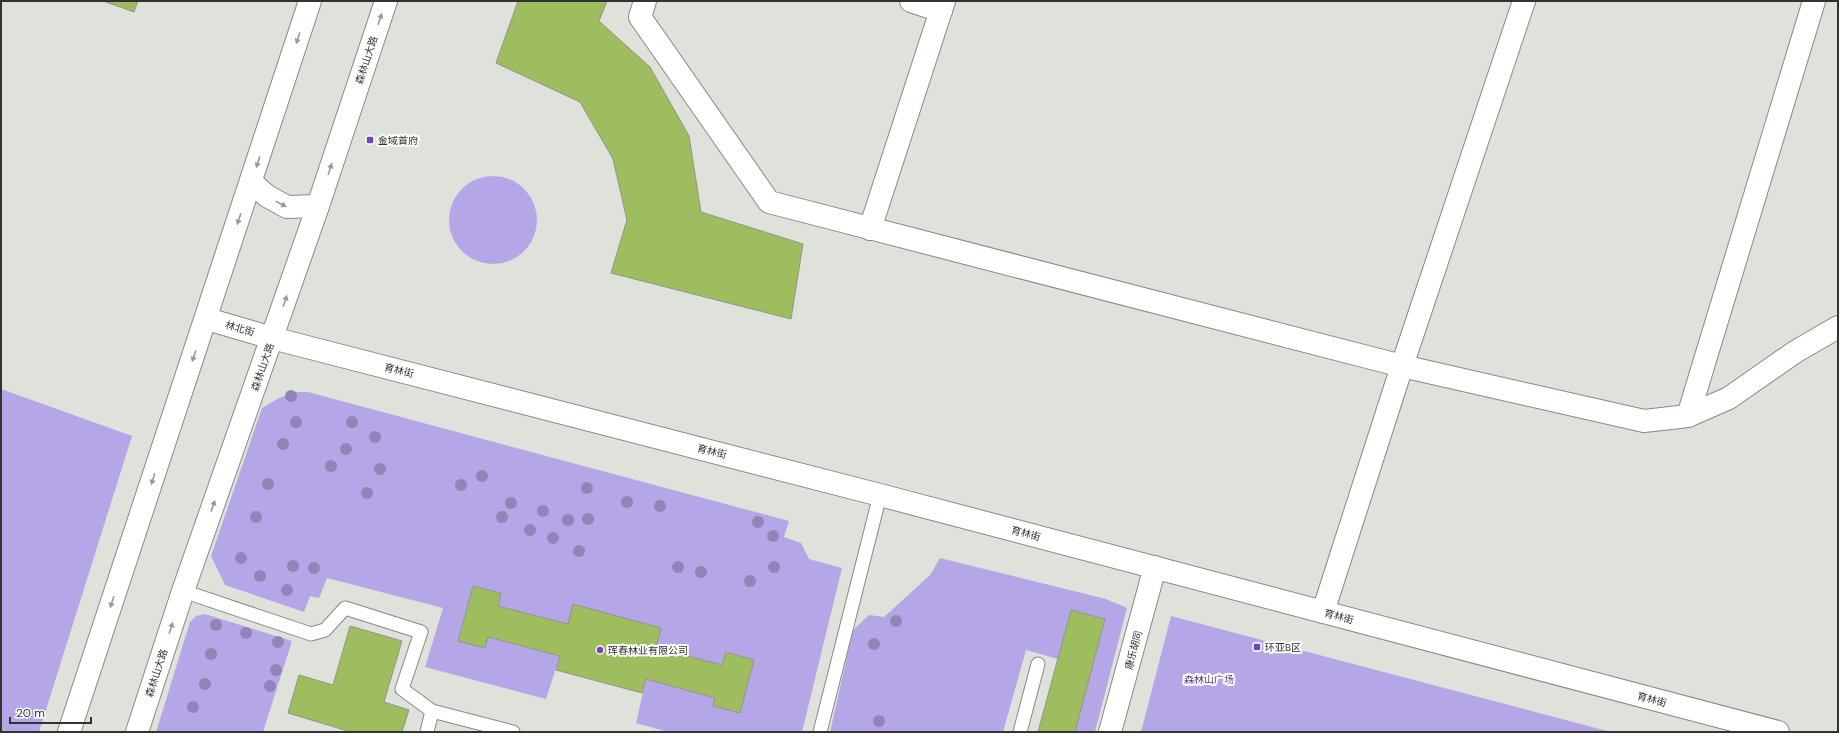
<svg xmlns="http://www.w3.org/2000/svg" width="1839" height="733" font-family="'DM Sans','Noto Sans SC',sans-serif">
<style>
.green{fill:#b5a7e7}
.building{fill:#9dbd5e;stroke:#91948c}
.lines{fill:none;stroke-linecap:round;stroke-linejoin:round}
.service-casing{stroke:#878a83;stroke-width:15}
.minor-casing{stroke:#878a83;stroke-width:24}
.tertiary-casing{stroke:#878a83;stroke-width:24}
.secondary-casing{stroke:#878a83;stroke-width:24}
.service{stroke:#fff;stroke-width:13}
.minor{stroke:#fff;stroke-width:22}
.tertiary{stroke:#fff;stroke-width:22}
.secondary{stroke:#fff;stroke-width:22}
.tree{fill:#9483b7}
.oneway{fill:#989998}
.poi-dot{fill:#6f47c0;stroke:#fff;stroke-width:1.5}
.labels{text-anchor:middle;stroke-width:4;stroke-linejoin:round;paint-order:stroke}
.street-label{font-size:10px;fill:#323330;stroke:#fff}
.poi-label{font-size:10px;fill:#323330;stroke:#fff;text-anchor:start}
.park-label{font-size:10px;fill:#57359b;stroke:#fff}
</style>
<rect width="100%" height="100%" fill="#dfe2da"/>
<g class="green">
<circle cx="493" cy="220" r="44"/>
<polygon points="1,389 132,436 39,732 1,732"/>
<polygon points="295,392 308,392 789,521 784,537 801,543 809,559 842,568 802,732 668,732 636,723 646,679 715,698 713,706 740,713 754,660 726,652 722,665 656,648 661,628 573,605 568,624 498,606 501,593 473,586 458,640 488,637 560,656 546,699 425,667 443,608 327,578 319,598 310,596 304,612 225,585 211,556 262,408 279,398"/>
<polygon points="940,558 1106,599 1127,608 1095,732 1075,732 1105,619 1071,610 1058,659 1026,650 1003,732 830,732 853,630 869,615 884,617 930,575"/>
<polygon points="205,614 292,641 263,732 156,732 190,622 196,616"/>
<polygon points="1171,616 1611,732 1141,732"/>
</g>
<g class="building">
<polygon points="103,1 138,1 134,12"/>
<polygon points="518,1 607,1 599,21 650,67 689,136 701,212 803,244 791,319 611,273 627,220 613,159 580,102 496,63"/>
<polygon points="473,586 501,593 498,606 568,624 573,604 661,628 656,648 722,665 726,652 754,660 740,713 713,706 715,698 646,679 642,693 556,670 560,656 488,637 485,648 458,641"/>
<polygon points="1071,610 1105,619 1075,732 1038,732"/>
<polygon points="350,626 402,641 384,702 409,710 402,732 351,732 288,713 299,675 333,685"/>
</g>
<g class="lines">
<defs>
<g id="service">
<polyline points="183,591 311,634 325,630 345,608 421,632 402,689 432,711"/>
<polyline points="427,732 432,711 513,732"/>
<polyline points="820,732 880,495"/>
<polyline points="1020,732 1038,664"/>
</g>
<g id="minor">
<polyline points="645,1 640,17 769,202 1402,366 1644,421 1688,416 1729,398 1795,352 1838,327"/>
<polyline points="911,1 941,11"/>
<polyline points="870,229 944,1"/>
<polyline points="1688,416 1814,1"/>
<polyline points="1323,612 1402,366 1524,1"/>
<polyline points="1110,732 1155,567"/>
</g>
<polyline id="tertiary" points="207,319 272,338 880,495 1778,732"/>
<g id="secondary">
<polyline points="251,182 267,196 287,207 318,206"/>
<polyline points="69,732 310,1"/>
<polyline points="137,732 183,591 318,206 386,1"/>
</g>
</defs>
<use href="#service" class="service-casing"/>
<use href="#minor" class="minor-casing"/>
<use href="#tertiary" class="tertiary-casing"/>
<use href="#secondary" class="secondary-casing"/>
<use href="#service" class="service"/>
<use href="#minor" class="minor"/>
<use href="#tertiary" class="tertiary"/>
<use href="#secondary" class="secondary"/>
</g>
<g class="tree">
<circle cx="291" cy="396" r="6"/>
<circle cx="296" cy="422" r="6"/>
<circle cx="352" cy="422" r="6"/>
<circle cx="375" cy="437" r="6"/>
<circle cx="283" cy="444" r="6"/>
<circle cx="346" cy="449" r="6"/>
<circle cx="331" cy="466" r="6"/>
<circle cx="380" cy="469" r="6"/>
<circle cx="482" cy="476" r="6"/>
<circle cx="268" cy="484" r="6"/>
<circle cx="461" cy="485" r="6"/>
<circle cx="587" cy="488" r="6"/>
<circle cx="367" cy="493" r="6"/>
<circle cx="627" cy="502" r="6"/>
<circle cx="511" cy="503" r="6"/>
<circle cx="660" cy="506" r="6"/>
<circle cx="543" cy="511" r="6"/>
<circle cx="256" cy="517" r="6"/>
<circle cx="502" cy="517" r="6"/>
<circle cx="588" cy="519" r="6"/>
<circle cx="568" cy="520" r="6"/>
<circle cx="758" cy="522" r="6"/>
<circle cx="530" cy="530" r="6"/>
<circle cx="773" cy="536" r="6"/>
<circle cx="553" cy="538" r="6"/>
<circle cx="579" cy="551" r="6"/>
<circle cx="241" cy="558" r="6"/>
<circle cx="293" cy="566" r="6"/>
<circle cx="678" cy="567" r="6"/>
<circle cx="774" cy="567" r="6"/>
<circle cx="314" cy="568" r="6"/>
<circle cx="701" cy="572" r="6"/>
<circle cx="260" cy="576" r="6"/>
<circle cx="750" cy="581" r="6"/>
<circle cx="287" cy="590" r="6"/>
<circle cx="896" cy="621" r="6"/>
<circle cx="216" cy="625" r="6"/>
<circle cx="246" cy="633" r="6"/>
<circle cx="278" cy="642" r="6"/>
<circle cx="874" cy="644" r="6"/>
<circle cx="211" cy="654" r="6"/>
<circle cx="276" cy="670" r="6"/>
<circle cx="205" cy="684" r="6"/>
<circle cx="270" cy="686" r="6"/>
<circle cx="193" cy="707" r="6"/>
<circle cx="879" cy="721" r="6"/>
</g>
<defs><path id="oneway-solid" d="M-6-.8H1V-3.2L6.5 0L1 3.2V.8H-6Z"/></defs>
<g class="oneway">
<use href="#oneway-solid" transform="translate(380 19) rotate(-72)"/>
<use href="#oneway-solid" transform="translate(298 38) rotate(108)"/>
<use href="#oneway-solid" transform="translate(258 162) rotate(108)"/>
<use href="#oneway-solid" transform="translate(330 169) rotate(-72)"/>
<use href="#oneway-solid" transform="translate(281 204) rotate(27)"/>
<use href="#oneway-solid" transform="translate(239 219) rotate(108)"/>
<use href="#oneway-solid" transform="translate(285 301) rotate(-71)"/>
<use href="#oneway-solid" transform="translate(194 356) rotate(108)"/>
<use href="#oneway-solid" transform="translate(153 479) rotate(108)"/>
<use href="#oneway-solid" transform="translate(213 506) rotate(-71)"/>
<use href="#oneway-solid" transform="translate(112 602) rotate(108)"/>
<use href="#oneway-solid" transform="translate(171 628) rotate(-72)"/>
</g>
<g class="poi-dot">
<rect x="366" y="136" width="8" height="8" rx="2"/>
<rect x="1253" y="643" width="8" height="8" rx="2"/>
<circle cx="600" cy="650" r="4"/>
</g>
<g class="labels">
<g class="street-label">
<text transform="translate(366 60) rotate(-72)" y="4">森林山大路</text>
<text transform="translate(240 328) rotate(16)" y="4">林北街</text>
<text transform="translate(262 367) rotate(-71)" y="4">森林山大路</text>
<text transform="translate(399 370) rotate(14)" y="4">育林街</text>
<text transform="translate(712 451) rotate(14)" y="4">育林街</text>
<text transform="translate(1026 533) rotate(15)" y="4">育林街</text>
<text transform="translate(1339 616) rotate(15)" y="4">育林街</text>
<text transform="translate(1133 650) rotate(-75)" y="4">康乐胡同</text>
<text transform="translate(156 673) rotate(-72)" y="4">森林山大路</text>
<text transform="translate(1652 699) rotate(15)" y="4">育林街</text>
</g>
<g class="poi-label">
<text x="378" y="144">金域首府</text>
<text x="1265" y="651">环亚B区</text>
<text x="608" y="654">珲春林业有限公司</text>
</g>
<g class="park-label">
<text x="1209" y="683">森林山广场</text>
</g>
</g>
<rect width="1839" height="733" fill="none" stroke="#323330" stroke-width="4"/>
<path d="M10 717v6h81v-6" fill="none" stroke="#323330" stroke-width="2"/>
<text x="16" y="717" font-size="12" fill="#323330" stroke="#ffffff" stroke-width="3" paint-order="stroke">20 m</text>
</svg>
